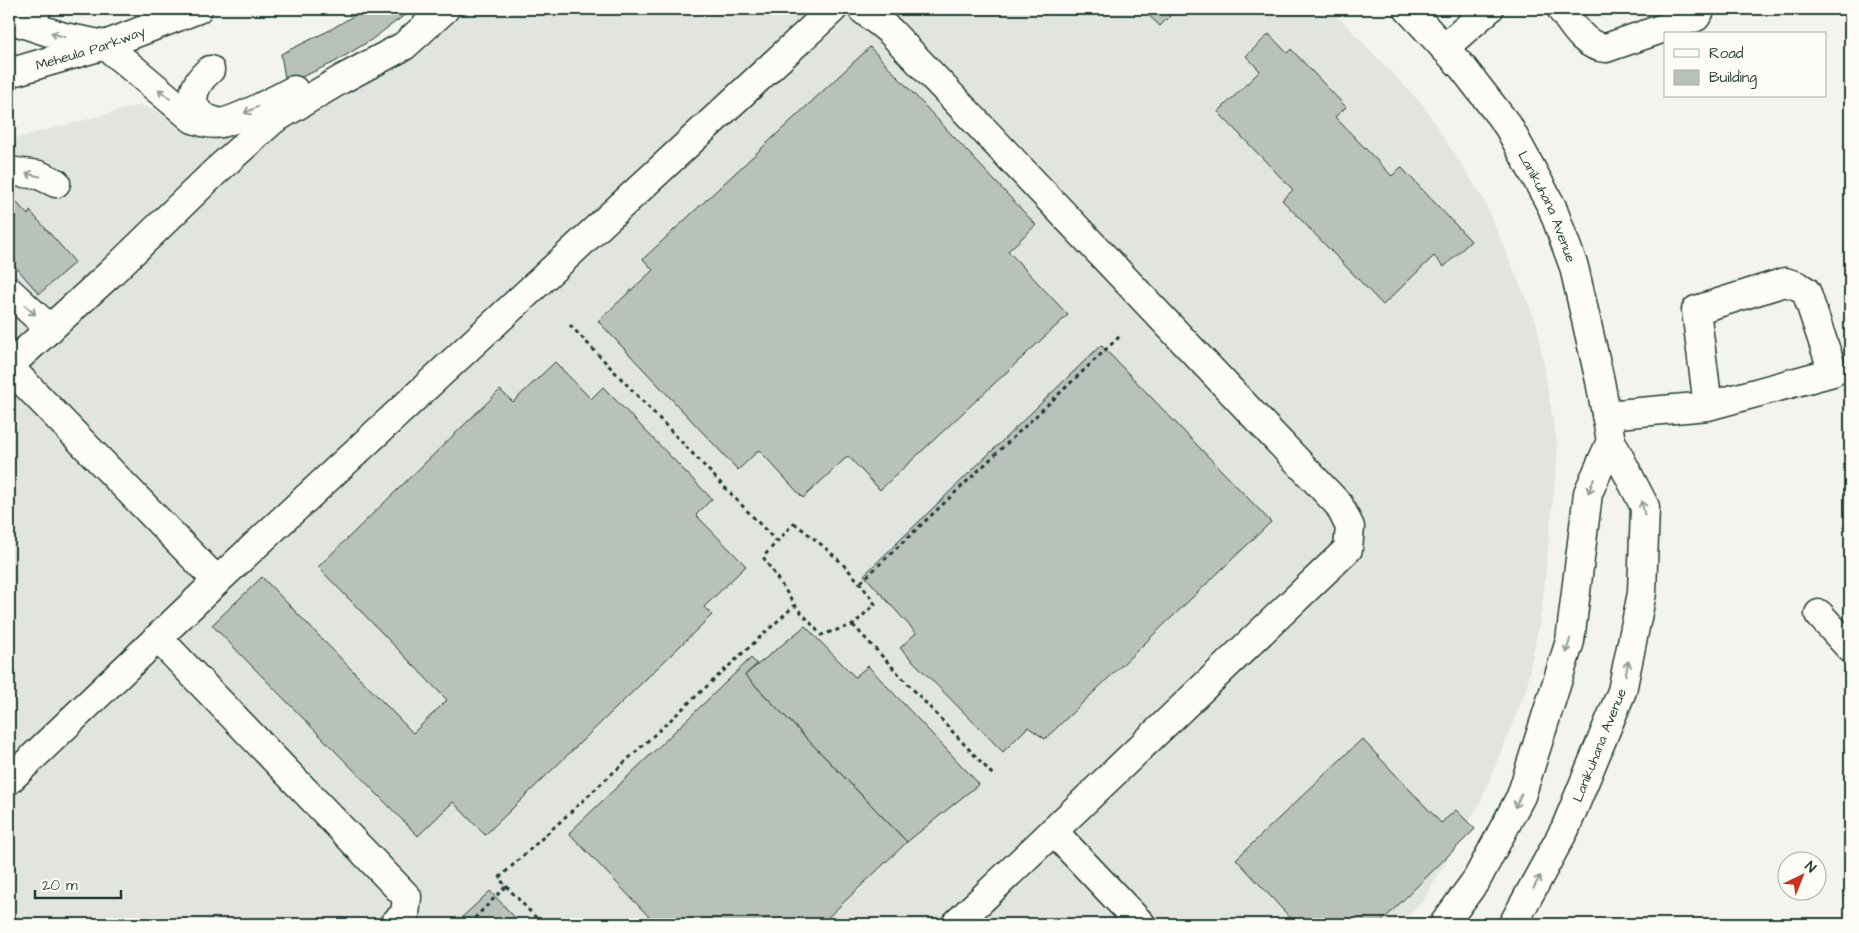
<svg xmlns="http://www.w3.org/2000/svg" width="1859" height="933" font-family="'Architects Daughter',sans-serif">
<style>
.built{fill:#e2e5df}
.building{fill:#b9c1bb;stroke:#1f3d34}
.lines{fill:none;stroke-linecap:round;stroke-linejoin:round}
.minor-casing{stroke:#1f3d34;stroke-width:31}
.major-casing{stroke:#1f3d34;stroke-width:31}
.path{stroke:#1f3d34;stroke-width:3;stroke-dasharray:4 4;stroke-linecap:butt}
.minor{stroke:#fdfcf7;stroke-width:28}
.major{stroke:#fdfcf7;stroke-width:28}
.oneway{stroke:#8e9c96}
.labels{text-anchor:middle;stroke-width:5;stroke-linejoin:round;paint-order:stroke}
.street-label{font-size:14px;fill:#1f3d34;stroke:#fdfcf7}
</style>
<rect width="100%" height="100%" fill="#f4f4ef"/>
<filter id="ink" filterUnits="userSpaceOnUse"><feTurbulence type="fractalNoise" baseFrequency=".02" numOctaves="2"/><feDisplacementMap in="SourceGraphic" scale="10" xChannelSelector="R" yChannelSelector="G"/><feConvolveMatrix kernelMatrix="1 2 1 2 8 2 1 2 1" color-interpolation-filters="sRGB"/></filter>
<g filter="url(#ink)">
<polygon class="built" points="450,9 1331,9 1423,105 1483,198 1537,324 1558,450 1542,609 1526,690 1481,801 1423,901 1399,924 9,924 9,140 140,105 192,125 224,130"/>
<g class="building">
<polygon points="365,9 413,9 371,40 333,63 286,84 281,54 328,31"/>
<polygon points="1142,9 1177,9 1160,26"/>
<polygon points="1269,34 1287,53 1291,49 1346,107 1335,117 1392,176 1401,167 1471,241 1444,267 1434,256 1383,305 1282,200 1293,190 1218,112 1260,71 1246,56"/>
<polygon points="870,47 1036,225 1008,251 1068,315 880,490 848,456 803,498 759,450 738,470 598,321 653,270 643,259"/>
<polygon points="9,194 28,215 30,211 75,262 39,294 9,259"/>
<polygon points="1101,345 1271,522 1045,739 1028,727 1003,752 900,648 916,633 864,575"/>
<polygon points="555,362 591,399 603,387 712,499 696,515 746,566 704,607 712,615 485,835 453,802 418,836 212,625 262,577 413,733 447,700 318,567 500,390 513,402"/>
<polygon points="805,626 855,677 868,666 979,784 907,842 745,675"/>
<polygon points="751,658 757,664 745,675 907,842 821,924 656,924 569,833"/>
<polygon points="1362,739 1441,823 1456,810 1475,829 1379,924 1296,924 1236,859"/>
<polygon points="490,891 521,924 455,924"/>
</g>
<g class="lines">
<defs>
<g id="minor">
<polyline points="862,9 890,31 1339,505 1350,527 1348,549 956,924"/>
<path d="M1561,9c12,16 23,38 45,39l90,-31 5,-8"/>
<path d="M9,19l55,18 41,8 88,74c9,3 18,6 28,4 19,-4 54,-23 73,-33"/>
<polyline points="1444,48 1489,9"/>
<path d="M210,70c-20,16 -26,43 4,51"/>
<polyline points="9,171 39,175 56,183"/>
<polyline points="9,291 50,329"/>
<polyline points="9,366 111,273 215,172 273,120 342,79 404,46 445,9"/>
<polyline points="9,367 217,581"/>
<polyline points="1606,415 1708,406 1696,310 1785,282 1798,286 1806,291 1833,372 1708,406"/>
<polyline points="1819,614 1850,648"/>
<polyline points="158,638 407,897 405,914 394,924"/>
<polyline points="9,780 217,581 833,9"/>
<polyline points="1053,831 1141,924"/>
</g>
<g id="major">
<path id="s1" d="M1408,9l55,59 45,58 44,81 22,60 26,114 11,60 34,66 -3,86 -20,98 -57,138 -52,95"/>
<polyline points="9,19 37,9"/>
<path id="s2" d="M9,73l96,-28 93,-36"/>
<polyline points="1444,924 1477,879 1521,796 1570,641 1588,493 1611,441"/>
</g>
</defs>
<use href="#minor" class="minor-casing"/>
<use href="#major" class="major-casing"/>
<g class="path">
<polyline points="570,325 776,541"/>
<path d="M794,523c33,25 58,46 81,81l-22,21 -32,10 -26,-30 -32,-48z"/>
<polyline points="861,582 1120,336"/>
<polyline points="853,625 994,776"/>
<polyline points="506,886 542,924"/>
<polyline points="469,924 506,886 499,878 795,605"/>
</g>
<use href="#minor" class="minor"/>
<use href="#major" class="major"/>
</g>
<defs><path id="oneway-shaft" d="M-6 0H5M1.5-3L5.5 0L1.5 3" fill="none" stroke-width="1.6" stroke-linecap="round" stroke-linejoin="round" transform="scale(1.25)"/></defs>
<g class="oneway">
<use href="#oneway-shaft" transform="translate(58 35) rotate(-163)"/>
<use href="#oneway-shaft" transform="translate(164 94) rotate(-140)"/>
<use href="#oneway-shaft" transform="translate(251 110) rotate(155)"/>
<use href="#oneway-shaft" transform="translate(33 175) rotate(-168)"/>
<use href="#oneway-shaft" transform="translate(30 310) rotate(42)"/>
<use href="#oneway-shaft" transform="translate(1591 486) rotate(112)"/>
<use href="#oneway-shaft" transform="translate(1643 508) rotate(-102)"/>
<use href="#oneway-shaft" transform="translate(1568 646) rotate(106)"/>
<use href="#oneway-shaft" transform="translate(1627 668) rotate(-79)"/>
<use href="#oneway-shaft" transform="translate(1518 801) rotate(116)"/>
<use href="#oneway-shaft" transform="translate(1537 882) rotate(-61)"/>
</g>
</g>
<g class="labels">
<g class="street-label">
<text dy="5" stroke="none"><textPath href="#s2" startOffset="85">Meheula Parkway</textPath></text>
<text dy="5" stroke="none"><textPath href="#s1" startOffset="244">Lanikuhana Avenue</textPath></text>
<text transform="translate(1599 745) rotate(-68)" y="5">Lanikuhana Avenue</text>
</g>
</g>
<rect width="1859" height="933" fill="none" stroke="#fdfcf7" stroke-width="30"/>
<rect x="15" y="15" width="1829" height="903" fill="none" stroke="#1f3d34" stroke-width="2" filter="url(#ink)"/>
<rect x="1664" y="32" width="162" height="65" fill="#fdfcf7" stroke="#a4b0a9"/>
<rect x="1674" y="49" width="25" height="8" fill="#fdfcf7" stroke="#a4b0a9"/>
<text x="1709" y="58" font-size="15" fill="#1f3d34">Road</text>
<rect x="1674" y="70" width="25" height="15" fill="#b9c1bb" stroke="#a4b0a9"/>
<text x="1709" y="82" font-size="15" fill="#1f3d34">Building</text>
<g transform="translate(1802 876) rotate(43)"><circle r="24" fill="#fdfcf7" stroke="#a4b0a9"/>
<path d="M0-4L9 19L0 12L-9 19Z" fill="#c8321e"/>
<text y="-8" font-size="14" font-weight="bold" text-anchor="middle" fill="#1f3d34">N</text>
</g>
<path d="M35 890v8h86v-8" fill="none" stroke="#1f3d34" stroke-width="2.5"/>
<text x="42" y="890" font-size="15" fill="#1f3d34" stroke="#fdfcf7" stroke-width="4" paint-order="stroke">20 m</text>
</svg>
